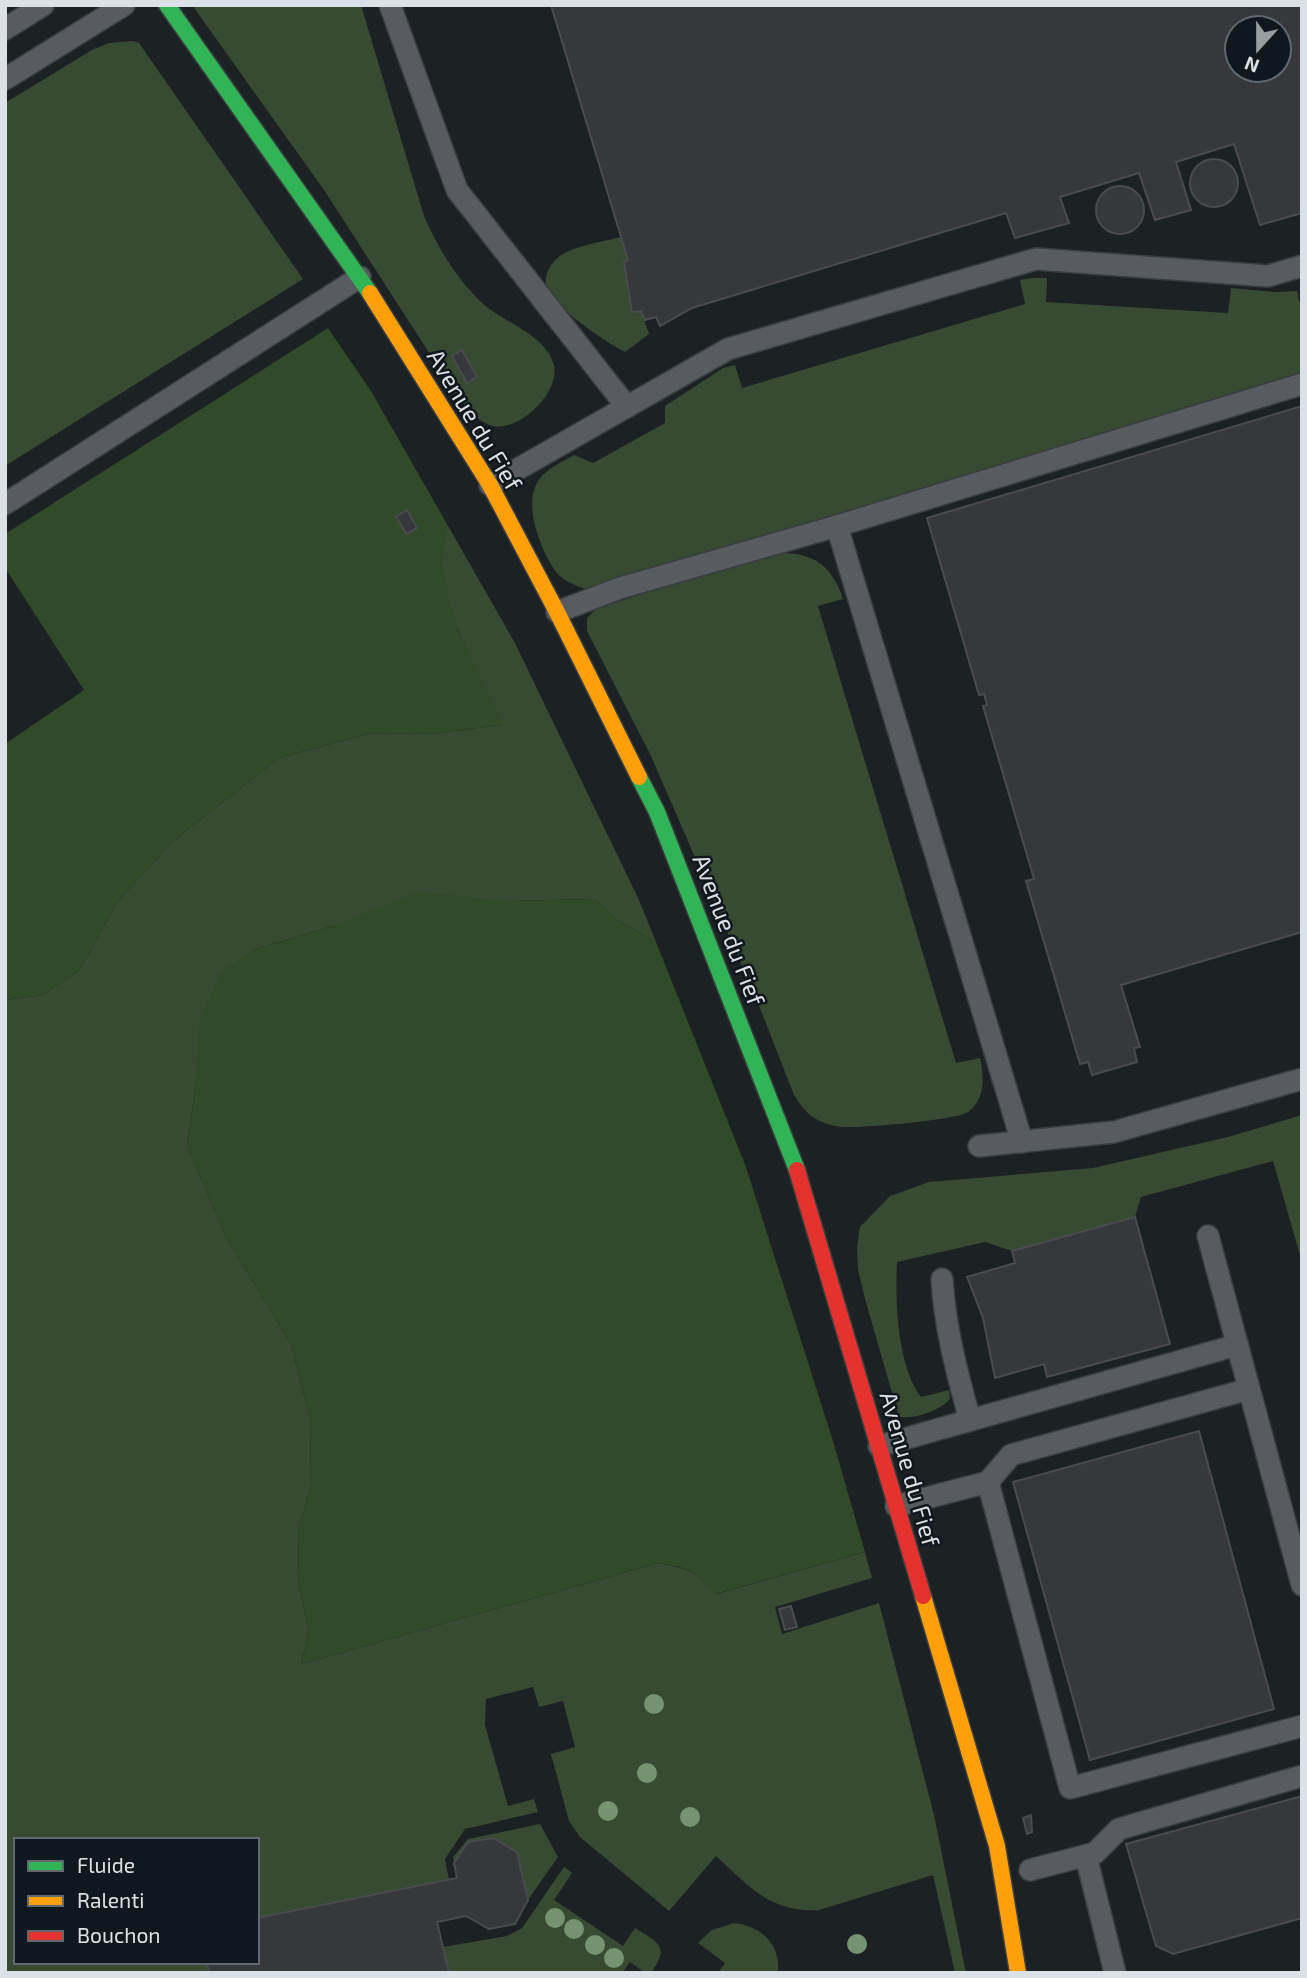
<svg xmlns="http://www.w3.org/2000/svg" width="1307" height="1978" font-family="'Exo 2',sans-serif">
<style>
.green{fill:#374a32}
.forest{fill:#314a29}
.building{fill:#37383b;stroke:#4a4b4e;stroke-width:2;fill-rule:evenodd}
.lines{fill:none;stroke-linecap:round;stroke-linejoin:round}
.lane-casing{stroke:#393e40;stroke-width:24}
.fast-casing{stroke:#393e40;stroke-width:19}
.slow-casing{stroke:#393e40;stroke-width:19}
.jam-casing{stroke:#393e40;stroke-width:19}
.lane{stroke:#585c60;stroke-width:21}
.fast{stroke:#30b455;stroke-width:16}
.slow{stroke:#ff9f0a;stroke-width:16}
.jam{stroke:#e5322d;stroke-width:16}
.tree{fill:#769371}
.labels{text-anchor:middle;stroke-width:5;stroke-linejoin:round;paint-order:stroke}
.street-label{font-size:24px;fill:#dbe1e6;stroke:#10181f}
</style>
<rect width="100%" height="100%" fill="#1c2124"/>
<g class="green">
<path d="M192,5h169l63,211c14,32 31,60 56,85 21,21 68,34 74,65 6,27 -35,66 -61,60 -16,-4 -26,-19 -36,-30l-133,-206z"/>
<polygon points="132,41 139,43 303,279 5,466 5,103 92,50 109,43"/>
<path d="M622,237l6,23 -4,2 25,72 -24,18c-18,-9 -66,-42 -76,-59 -8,-12 0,-30 11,-37 13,-10 45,-15 62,-19z"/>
<path d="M1032,278h15l-1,24 182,11 3,-25 43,4 23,-1 2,11h3v73l-717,214c-10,-4 -22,-8 -28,-16 -15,-19 -33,-65 -21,-88 7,-15 24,-22 38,-30l19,8 72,-40v-17l58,-38 12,-3 7,23 283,-84 -5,-24z"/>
<path d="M447,524l68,119 124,257 17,42 -40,-23 -21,-20 -86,2 -177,25 -76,23 -61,141 -8,56 40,93 64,105 19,75 1,67 -13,45 1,54 10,46 -8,33 357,-101c30,6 37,7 58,31l149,-42 7,26 -97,29 7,27 97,-31 55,212 32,158h-11l-22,-98 -114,35c-49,3 -70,-24 -103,-54l-47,55 -89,-74 -11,-16 -18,-67 24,-7 -12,-46 -24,6 -6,-20 -47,12 -1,26 23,81 26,-7 4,13 -73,17 -20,30 4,21 -192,38v-78h-241v122h191l2,11h-204v-973l38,-5 37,-25 37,-68 56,-61 106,-83 92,-25 59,1 72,-9c-22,-48 -58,-110 -60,-163 -1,-12 3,-26 5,-38z"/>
<path d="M777,553c35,-1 55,11 66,46l-25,7 138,457 24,-5c4,19 6,40 -12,54 -11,8 -105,16 -122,15 -9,0 -18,-2 -26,-6 -12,-5 -19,-15 -26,-26l-38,-97 -105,-242 -64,-125v-13l9,-9 158,-52z"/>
<path d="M1302,1115v147l-29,-101 -132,36 -6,20 -123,34 -27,-9 -88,20c-2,39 0,103 24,135l28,-7 1,9c-11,12 -34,20 -51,18l-34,-118 -7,-29 -1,-23 3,-20 30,-31 39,-14 164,-14 135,-31z"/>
<polygon points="540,1824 558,1857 528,1900 517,1852 493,1838 468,1842 454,1863 453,1857 468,1839"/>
<path d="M564,1867l8,6 -18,27 69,46 12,-18c24,15 35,18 16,45h-6l-15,-11 -8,11h-173l-6,-26 64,-11 15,-8z"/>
<path d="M734,1923c27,3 47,21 44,50h-60l7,-10 -27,-20 14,-13z"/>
</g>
<g class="forest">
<polygon points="328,328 371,391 447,524 442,561 449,599 459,633 503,725 430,734 371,733 279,758 173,841 117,902 80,970 43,995 5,1000 5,744 84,690 5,568 5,534"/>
<path d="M419,892l90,9 86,-2 21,20 40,23 90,225 87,274 32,111 -150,42c-20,-24 -27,-26 -57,-31l-357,101 8,-33 -10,-46 -1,-54 13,-45 -1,-67 -19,-75 -64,-105 -40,-93 8,-56 5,-69 22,-51 34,-21 76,-23z"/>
</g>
<g class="building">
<path d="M551,5h751v208l-42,12 -26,-81 -58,18 15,48 -36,10 -16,-47 -79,24 9,26 -54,15 -9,-25 -314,95 -32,18 -4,-9 -11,3 -4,-9 -9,1 -8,-50 4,-2zM1237,28h42v42h-42z"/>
<circle cx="1214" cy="183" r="24"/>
<circle cx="1120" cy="210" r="24"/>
<polygon points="462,350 477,377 467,383 452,356"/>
<polygon points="1302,406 1302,932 1121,985 1140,1047 1134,1048 1137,1062 1092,1075 1088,1062 1080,1064 1026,881 1034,879 983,706 987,705 984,694 979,695 927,518"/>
<polygon points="407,510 417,528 406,534 396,516"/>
<polygon points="1135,1217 1170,1344 1047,1377 1044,1364 995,1378 983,1318 967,1277 1015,1263 1012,1251"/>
<polygon points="1199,1431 1274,1709 1090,1760 1013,1482"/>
<polygon points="791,1606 797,1627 785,1630 779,1609"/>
<polygon points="1302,1796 1302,1918 1173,1954 1156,1946 1126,1844"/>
<polygon points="1031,1815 1032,1832 1027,1834 1023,1818"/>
<polygon points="493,1838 517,1852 528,1900 515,1924 489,1929 466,1916 437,1922 449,1973 209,1973 207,1962 257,1962 257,1918 457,1878 454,1863 468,1842"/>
</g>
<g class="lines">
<defs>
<g id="lane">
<polyline points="390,5 457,190 627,407"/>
<polyline points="5,29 43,5"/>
<polyline points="5,79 124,5"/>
<polyline points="490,485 728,349 1036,259 1268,276 1302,266"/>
<polyline points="5,504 360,277"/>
<polyline points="557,612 620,588 837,526"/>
<polyline points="1022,1142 837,526 1302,384"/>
<polyline points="979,1146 1114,1132 1302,1079"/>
<polyline points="1208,1236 1302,1585"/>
<path d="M942,1279c3,49 15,94 28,141"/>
<polyline points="879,1446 1237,1345"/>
<polyline points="988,1482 1011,1455 1249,1389"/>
<polyline points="896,1506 988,1482 1070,1788 1302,1726"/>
<polyline points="1086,1856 1115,1973"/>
<polyline points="1030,1870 1095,1853 1119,1829 1302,1776"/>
</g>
<g id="fast">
<polyline points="167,5 370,293"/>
<polyline points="639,777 657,812 797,1170"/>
</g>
<g id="slow">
<polyline points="370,293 490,485 557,612 639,777"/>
<polyline points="923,1596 997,1846 1018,1973"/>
</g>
<polyline id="jam" points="797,1170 923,1596"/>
</defs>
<use href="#lane" class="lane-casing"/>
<use href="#fast" class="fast-casing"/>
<use href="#slow" class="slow-casing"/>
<use href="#jam" class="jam-casing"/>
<use href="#lane" class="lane"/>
<use href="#fast" class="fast"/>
<use href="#slow" class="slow"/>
<use href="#jam" class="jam"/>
</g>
<g class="tree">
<circle cx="654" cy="1704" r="10"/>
<circle cx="647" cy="1773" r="10"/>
<circle cx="608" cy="1811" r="10"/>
<circle cx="690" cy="1817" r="10"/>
<circle cx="555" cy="1918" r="10"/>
<circle cx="574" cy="1929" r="10"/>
<circle cx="857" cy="1944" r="10"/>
<circle cx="595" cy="1945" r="10"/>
<circle cx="614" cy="1958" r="10"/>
</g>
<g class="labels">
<g class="street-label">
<text transform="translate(474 420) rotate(59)" y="8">Avenue du Fief</text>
<text transform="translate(728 930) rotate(69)" y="8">Avenue du Fief</text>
<text transform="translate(909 1469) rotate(74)" y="8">Avenue du Fief</text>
</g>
</g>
<rect width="1307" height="1978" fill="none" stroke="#dbe1e6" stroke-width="14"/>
<rect x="14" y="1838" width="245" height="126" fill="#10181f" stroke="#61686f" stroke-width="2"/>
<rect x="28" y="1861" width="35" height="10" fill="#30b455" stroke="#61686f" stroke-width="2"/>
<text x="77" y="1873" font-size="21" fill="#dbe1e6">Fluide</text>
<rect x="28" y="1896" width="35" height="10" fill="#ff9f0a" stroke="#61686f" stroke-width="2"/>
<text x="77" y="1908" font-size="21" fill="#dbe1e6">Ralenti</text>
<rect x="28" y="1931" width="35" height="10" fill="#e5322d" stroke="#61686f" stroke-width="2"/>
<text x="77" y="1943" font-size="21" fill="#dbe1e6">Bouchon</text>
<g transform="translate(1258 49) rotate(201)"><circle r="33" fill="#10181f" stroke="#61686f" stroke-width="2"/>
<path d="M0-5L12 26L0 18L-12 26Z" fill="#989ea2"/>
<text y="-10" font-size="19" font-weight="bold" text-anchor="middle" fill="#dbe1e6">N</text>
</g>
</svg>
